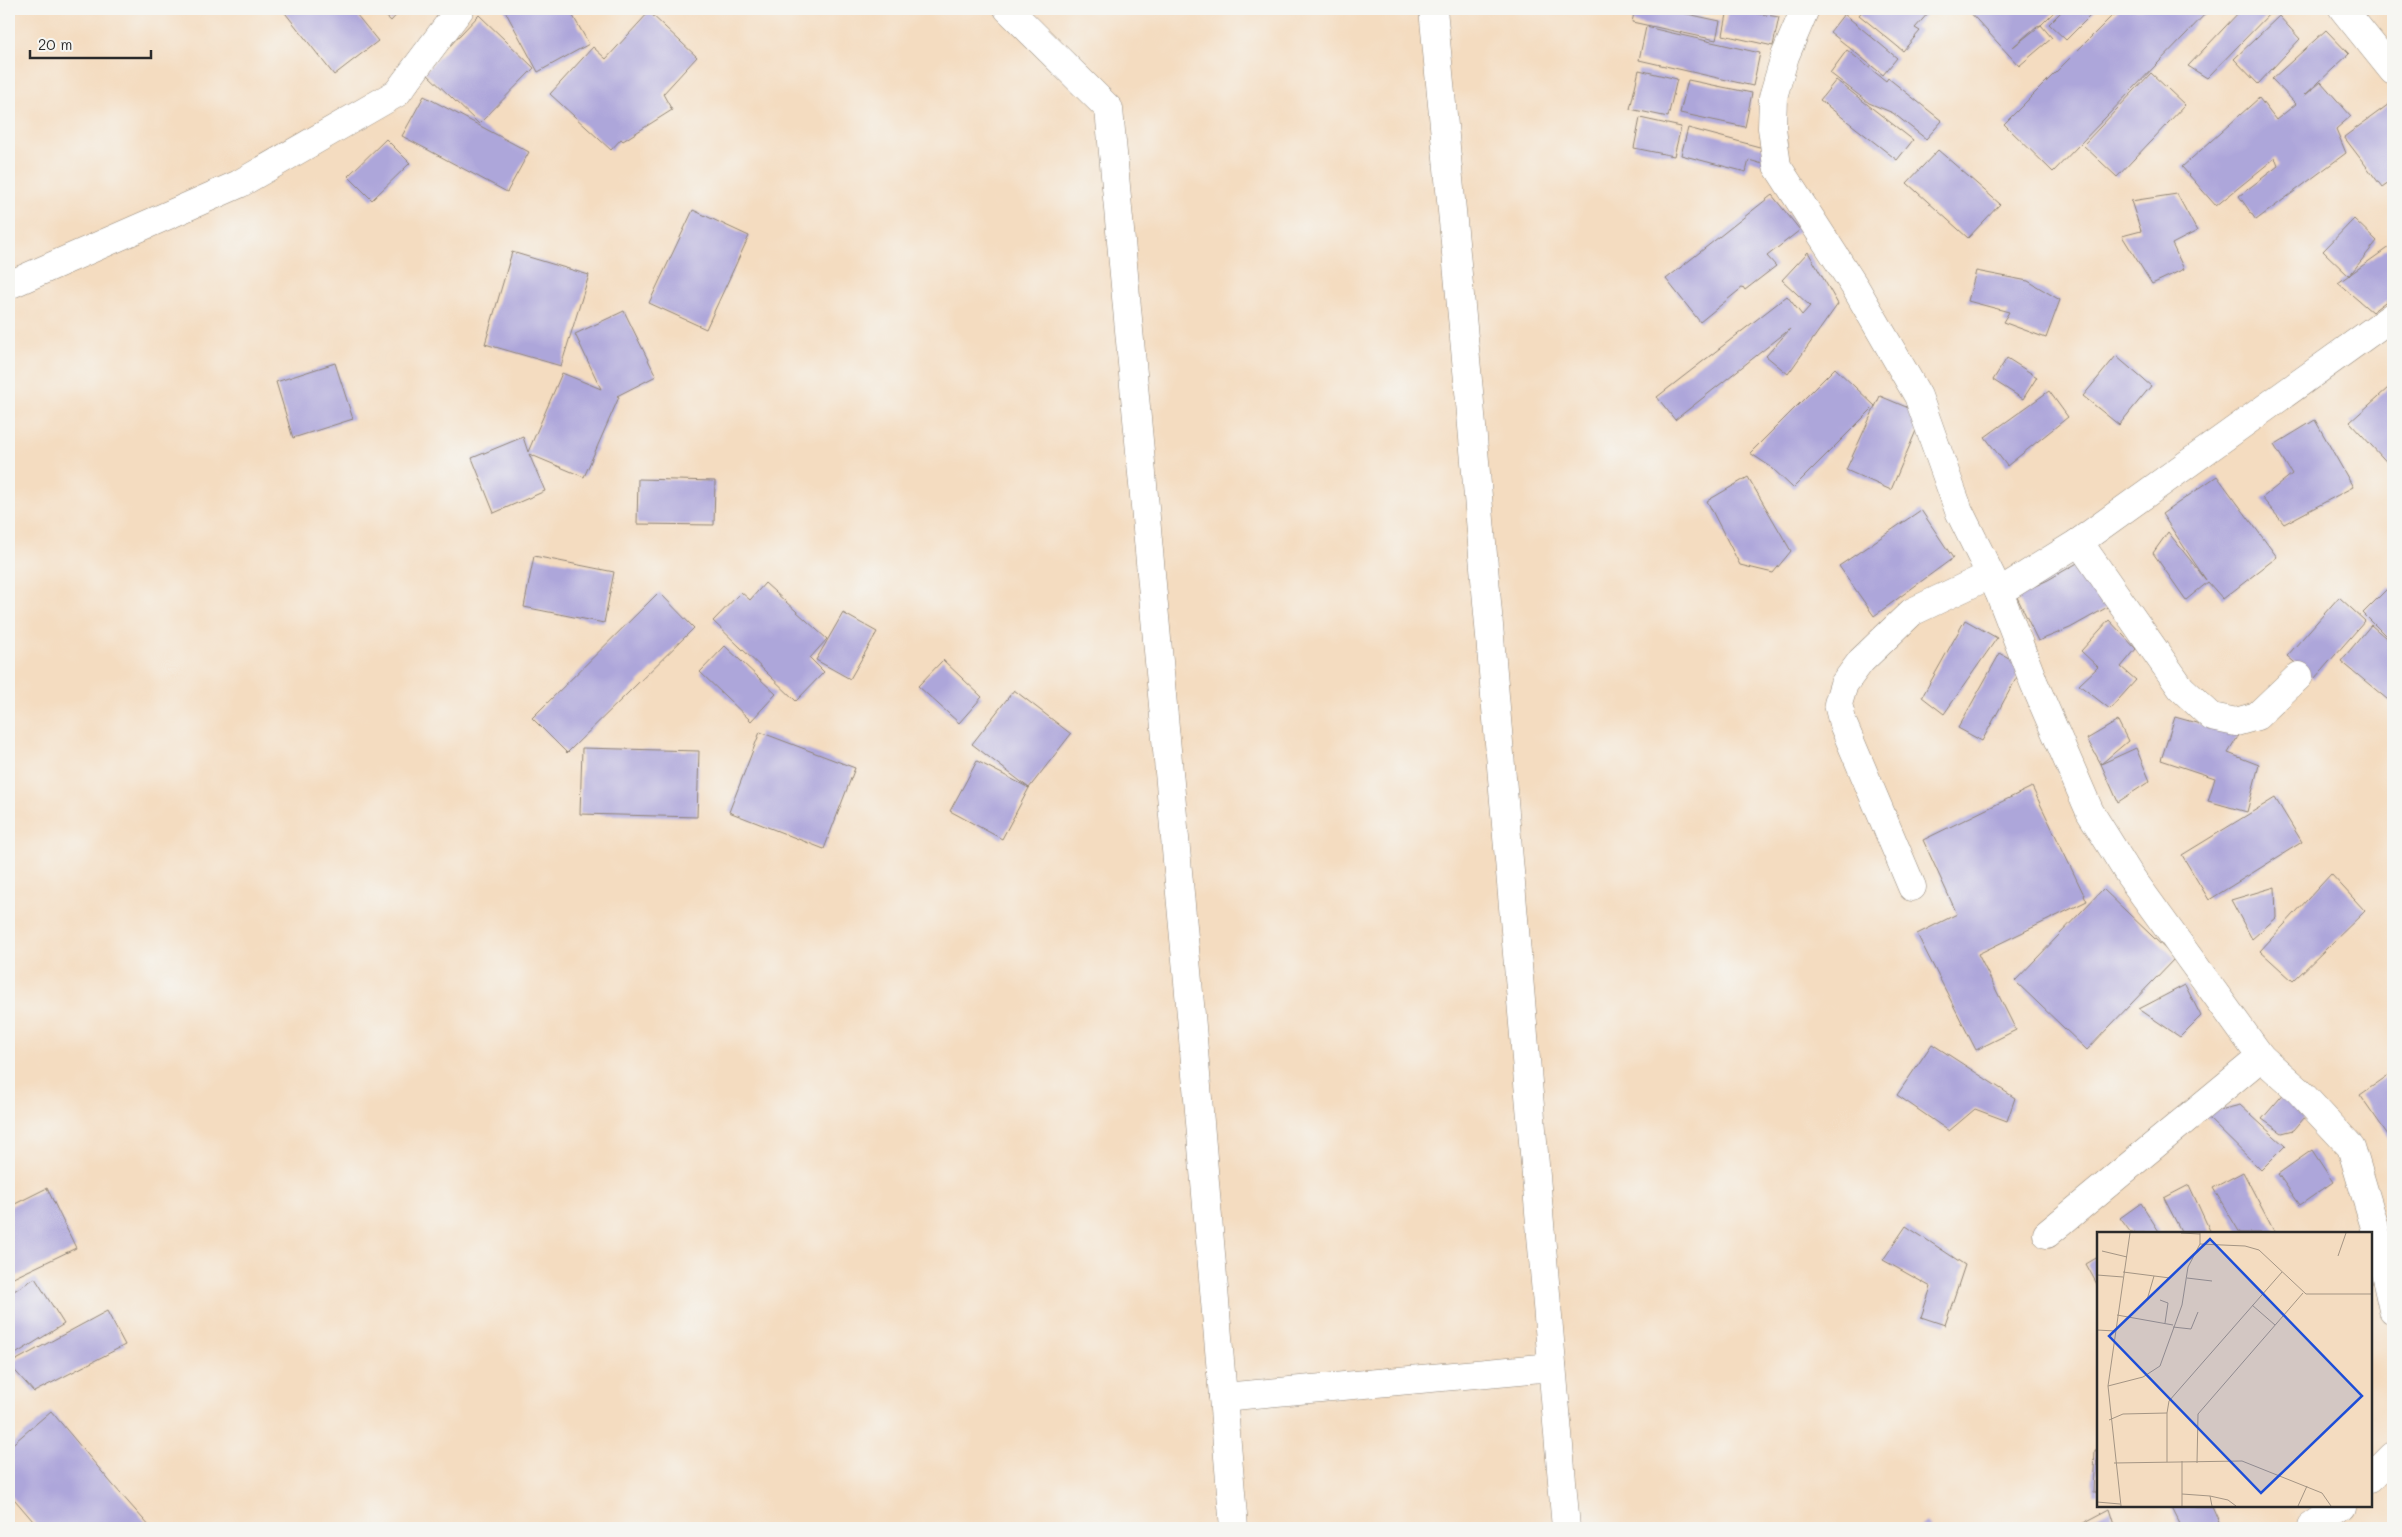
<svg xmlns="http://www.w3.org/2000/svg" width="2402" height="1537" font-family="Mali,sans-serif">
<style>
.building{fill:#ada6da;fill-rule:evenodd}
.lines{fill:none;stroke-linecap:round;stroke-linejoin:round}
.street-casing{stroke:#908476;stroke-width:29}
.primary-casing{stroke:#908476;stroke-width:29}
.street{stroke:#fff;stroke-width:28}
.primary{stroke:#fff;stroke-width:28}
.inset-road{fill:none;stroke:#a49584;stroke-width:1}
.view{fill:#1d4ed8;fill-opacity:0.15;stroke:#1d4ed8;stroke-width:2.5}
.inset-edge{fill:none;stroke:#2b2b2b;stroke-width:2.5}
</style>
<rect width="100%" height="100%" fill="#f6f6f2"/>
<filter id="ink" filterUnits="userSpaceOnUse"><feTurbulence type="fractalNoise" baseFrequency=".02" numOctaves="2"/><feDisplacementMap in="SourceGraphic" scale="10" xChannelSelector="R" yChannelSelector="G"/><feConvolveMatrix kernelMatrix="1 2 1 2 8 2 1 2 1" color-interpolation-filters="sRGB"/></filter>
<filter id="wash" filterUnits="userSpaceOnUse"><feTurbulence type="fractalNoise" baseFrequency=".0096" numOctaves="4" result="noise"/><feDisplacementMap in="SourceGraphic" scale="20" xChannelSelector="R" yChannelSelector="G"/><feGaussianBlur stdDeviation="1.12" result="paint"/><feColorMatrix in="noise" values="0 0 0 0 0 0 0 0 0 0 0 0 0 0 0 0 0 1.4 0 .05"/><feComposite in="paint" operator="in"/></filter>
<g filter="url(#wash)">
<rect width="100%" height="100%" fill="#f4dcc0"/>
<g id="blocks">
<g class="building">
<polygon points="282,9 352,9 378,41 334,75"/>
<polygon points="378,9 402,9 391,21"/>
<polygon points="504,9 569,9 589,44 538,72"/>
<polygon points="1635,9 1664,9 1720,21 1716,40 1632,22"/>
<polygon points="1728,9 1779,17 1773,46 1723,35"/>
<polygon points="1864,9 1925,9 1929,12 1915,28 1920,31 1903,51 1859,15"/>
<path d="M1967,9h90l-16,16 11,13 -33,28zM2041,25l-28,22 24,-21z"/>
<polygon points="2064,9 2097,9 2066,40 2049,24"/>
<polygon points="2119,9 2210,9 2053,172 2004,124"/>
<polygon points="2242,9 2274,9 2207,78 2188,66"/>
<polygon points="649,12 697,57 663,94 672,110 623,141 621,139 611,150 550,94 593,47 606,59"/>
<polygon points="1844,14 1897,58 1883,75 1830,32"/>
<polygon points="479,15 534,68 479,124 425,72"/>
<polygon points="2279,16 2300,39 2258,84 2234,59"/>
<polygon points="1646,27 1760,53 1753,86 1639,60"/>
<polygon points="2326,30 2349,54 2304,96 2321,82 2351,116 2336,129 2346,153 2256,220 2239,196 2278,166 2275,158 2216,206 2182,167 2259,98 2276,120 2296,104 2272,79"/>
<polygon points="1847,50 1886,81 1888,78 1942,121 1926,139 1893,113 1869,103 1830,73"/>
<polygon points="1639,70 1677,79 1668,117 1630,109"/>
<polygon points="2151,73 2185,105 2117,177 2083,145"/>
<polygon points="1688,80 1752,93 1745,127 1680,113"/>
<polygon points="1836,80 1913,140 1897,160 1820,100"/>
<polygon points="424,96 529,152 507,192 402,136"/>
<polygon points="2389,104 2393,112 2393,179 2382,187 2344,137"/>
<polygon points="1640,118 1681,127 1674,156 1634,148"/>
<polygon points="1688,128 1771,150 1766,165 1749,160 1746,172 1681,155"/>
<polygon points="386,139 410,163 372,200 348,176"/>
<polygon points="1938,150 2000,204 1968,238 1907,183"/>
<polygon points="2177,194 2197,231 2172,244 2184,269 2152,284 2122,236 2141,231 2131,201"/>
<polygon points="1772,195 1800,230 1767,256 1776,266 1745,290 1743,287 1700,322 1666,279"/>
<polygon points="693,210 749,236 706,329 649,303"/>
<polygon points="2354,219 2377,241 2349,276 2323,251"/>
<polygon points="2393,244 2393,296 2372,312 2338,283"/>
<polygon points="512,252 589,275 561,366 485,344"/>
<polygon points="1808,252 1838,304 1788,374 1766,356 1790,329 1675,420 1657,397 1787,296 1802,315 1810,306 1782,280"/>
<polygon points="1976,271 2028,281 2060,300 2046,338 2003,322 2009,312 1968,301"/>
<polygon points="624,311 656,376 617,396 619,397 584,477 529,454 545,491 494,513 472,458 523,437 528,452 562,373 601,389 575,334"/>
<polygon points="2116,356 2151,386 2119,425 2083,396"/>
<polygon points="2007,358 2037,377 2023,399 1993,380"/>
<polygon points="335,363 353,419 293,438 276,382"/>
<polygon points="1835,368 1875,406 1793,488 1771,467 1750,453"/>
<polygon points="2388,388 2393,394 2393,469 2350,422"/>
<polygon points="2049,391 2068,417 2007,466 1985,437"/>
<polygon points="1880,396 1923,414 1891,490 1846,470"/>
<polygon points="2315,420 2353,487 2284,524 2262,498 2292,474 2274,445"/>
<polygon points="2217,476 2277,557 2223,599 2208,582 2186,600 2153,553 2168,532 2206,580 2162,514"/>
<polygon points="1748,477 1791,551 1773,573 1740,565 1707,501"/>
<polygon points="638,479 715,481 714,525 637,524"/>
<polygon points="1921,510 1953,558 1874,616 1839,566"/>
<polygon points="534,556 614,572 604,623 524,607"/>
<polygon points="2086,558 2113,604 2070,628 2038,641 2016,595 2048,580"/>
<polygon points="765,583 827,639 810,658 824,672 796,701 713,621 741,592 750,600"/>
<polygon points="2389,587 2393,590 2393,643 2363,613"/>
<polygon points="659,592 694,628 567,753 532,718"/>
<polygon points="2339,597 2365,621 2314,679 2287,656"/>
<polygon points="843,613 877,632 850,679 816,660"/>
<polygon points="1965,620 1997,638 1944,714 1922,697"/>
<polygon points="2109,620 2136,649 2121,667 2136,680 2110,709 2079,685 2098,667 2081,651"/>
<polygon points="2371,625 2393,644 2393,704 2341,661"/>
<polygon points="725,646 776,694 751,721 700,672"/>
<polygon points="2000,653 2023,666 1982,741 1958,728"/>
<polygon points="943,660 982,697 959,723 918,686"/>
<polygon points="1014,690 1071,734 1029,788 1002,839 950,811 977,761 1029,788 972,744"/>
<polygon points="2175,717 2239,735 2228,753 2259,765 2247,812 2208,801 2215,778 2161,760"/>
<polygon points="2118,721 2128,741 2101,764 2087,739"/>
<polygon points="760,732 855,768 824,849 729,812"/>
<polygon points="582,748 699,751 697,817 580,814"/>
<polygon points="2136,748 2150,781 2118,802 2101,764"/>
<polygon points="2032,787 2087,901 1978,954 2016,1030 1976,1050 1917,934 1957,914 1923,840"/>
<polygon points="2275,798 2302,842 2209,900 2182,855"/>
<polygon points="2331,874 2365,911 2293,981 2260,951"/>
<polygon points="2275,887 2276,918 2252,939 2231,900"/>
<polygon points="2103,889 2175,958 2087,1050 2015,981"/>
<polygon points="2185,985 2201,1016 2180,1037 2139,1009"/>
<polygon points="1932,1044 2015,1098 2007,1121 1975,1109 1949,1131 1897,1095"/>
<polygon points="2393,1072 2393,1142 2360,1095"/>
<polygon points="2286,1091 2310,1111 2294,1130 2282,1133 2262,1119"/>
<polygon points="2240,1105 2285,1146 2261,1170 2204,1114"/>
<polygon points="2312,1150 2333,1182 2300,1205 2278,1174"/>
<polygon points="2243,1172 2275,1233 2240,1233 2213,1188"/>
<polygon points="2189,1185 2211,1233 2182,1233 2164,1198"/>
<polygon points="47,1188 76,1248 9,1280 9,1207"/>
<polygon points="2141,1203 2160,1233 2131,1233 2120,1218"/>
<polygon points="1906,1226 1965,1265 1945,1325 1921,1317 1931,1287 1883,1260"/>
<polygon points="2098,1257 2098,1286 2086,1264"/>
<polygon points="35,1278 64,1324 9,1358 9,1294"/>
<polygon points="107,1311 125,1345 34,1392 9,1364"/>
<polygon points="51,1411 113,1485 151,1528 39,1528 9,1493 9,1447"/>
<polygon points="2095,1450 2098,1450 2098,1493 2093,1493"/>
<polygon points="2171,1506 2212,1506 2220,1524 2213,1528 2182,1528"/>
<polygon points="2110,1509 2116,1528 2074,1528"/>
<polygon points="1926,1523 1930,1528 1920,1528"/>
</g>
</g>
</g>
<g filter="url(#ink)">
<use href="#blocks" fill-opacity="0" stroke="#908476" stroke-width="1"/>
<g class="lines">
<defs>
<g id="street">
<polyline points="1008,9 1109,109 1191,1015 1234,1528"/>
<polyline points="1433,9 1469,391 1566,1528"/>
<polyline points="1805,9 1785,56 1773,97 1772,128 1777,166 1855,287 1918,396 1959,511 1999,592 2034,683 2090,812 2130,876 2261,1057 2298,1090 2351,1147 2374,1224 2393,1310"/>
<polyline points="9,285 239,184 397,93 460,9"/>
<polyline points="2079,542 2181,688 2212,717 2236,722 2257,716 2299,676"/>
<polyline points="1999,592 2079,542 2393,316"/>
<polyline points="1912,887 1843,724 1838,704 1844,684 1861,661 1912,612 1990,575"/>
<polyline points="2047,1234 2261,1057"/>
<polyline points="1223,1397 1552,1367"/>
<polyline points="2371,1478 2393,1456"/>
<polyline points="2311,1528 2342,1506"/>
</g>
<polyline id="primary" points="2343,9 2393,71"/>
</defs>
<use href="#street" class="street-casing"/>
<use href="#primary" class="primary-casing"/>
<use href="#street" class="street"/>
<use href="#primary" class="primary"/>
</g>
</g>
<g transform="translate(2097 1232)">
<rect width="275" height="275" fill="#f4dcc0"/>
<path class="inset-road" d="M84,1l19,1M103,12l45,2 14,4 47,44h66M5,19l25,6M241,24l8,-23M26,40l47,6M0,43l26,2M90,46l25,3M50,68l7,-24M63,68l8,3 -3,20M155,73l23,20M20,83l56,10M76,95l18,2 7,-17M0,98l18,1M11,154l35,-9 17,-11 22,-61 6,-38 12,-23v-11M70,181l2,-12 113,-129M12,188l14,-6 44,-1v49M17,231l128,-2 80,32 9,13M100,231l1,-49 105,-121M85,262l28,2 2,10M113,264l18,4 8,6M0,270l23,2M24,274l-13,-120 22,-153M85,274v-45M201,274l9,-20"/>
<path class="view" d="M113,7l152,157 -101,97 -152,-157z"/>
<rect width="275" height="275" class="inset-edge"/>
</g>
<rect width="2402" height="1537" fill="none" stroke="#f6f6f2" stroke-width="30"/>
<path d="M30 50v8h121v-8" fill="none" stroke="#2b2b2b" stroke-width="2.5"/>
<text x="38" y="50" font-size="15" fill="#2b2b2b" stroke="#f6f6f2" stroke-width="4" paint-order="stroke">20 m</text>
</svg>
